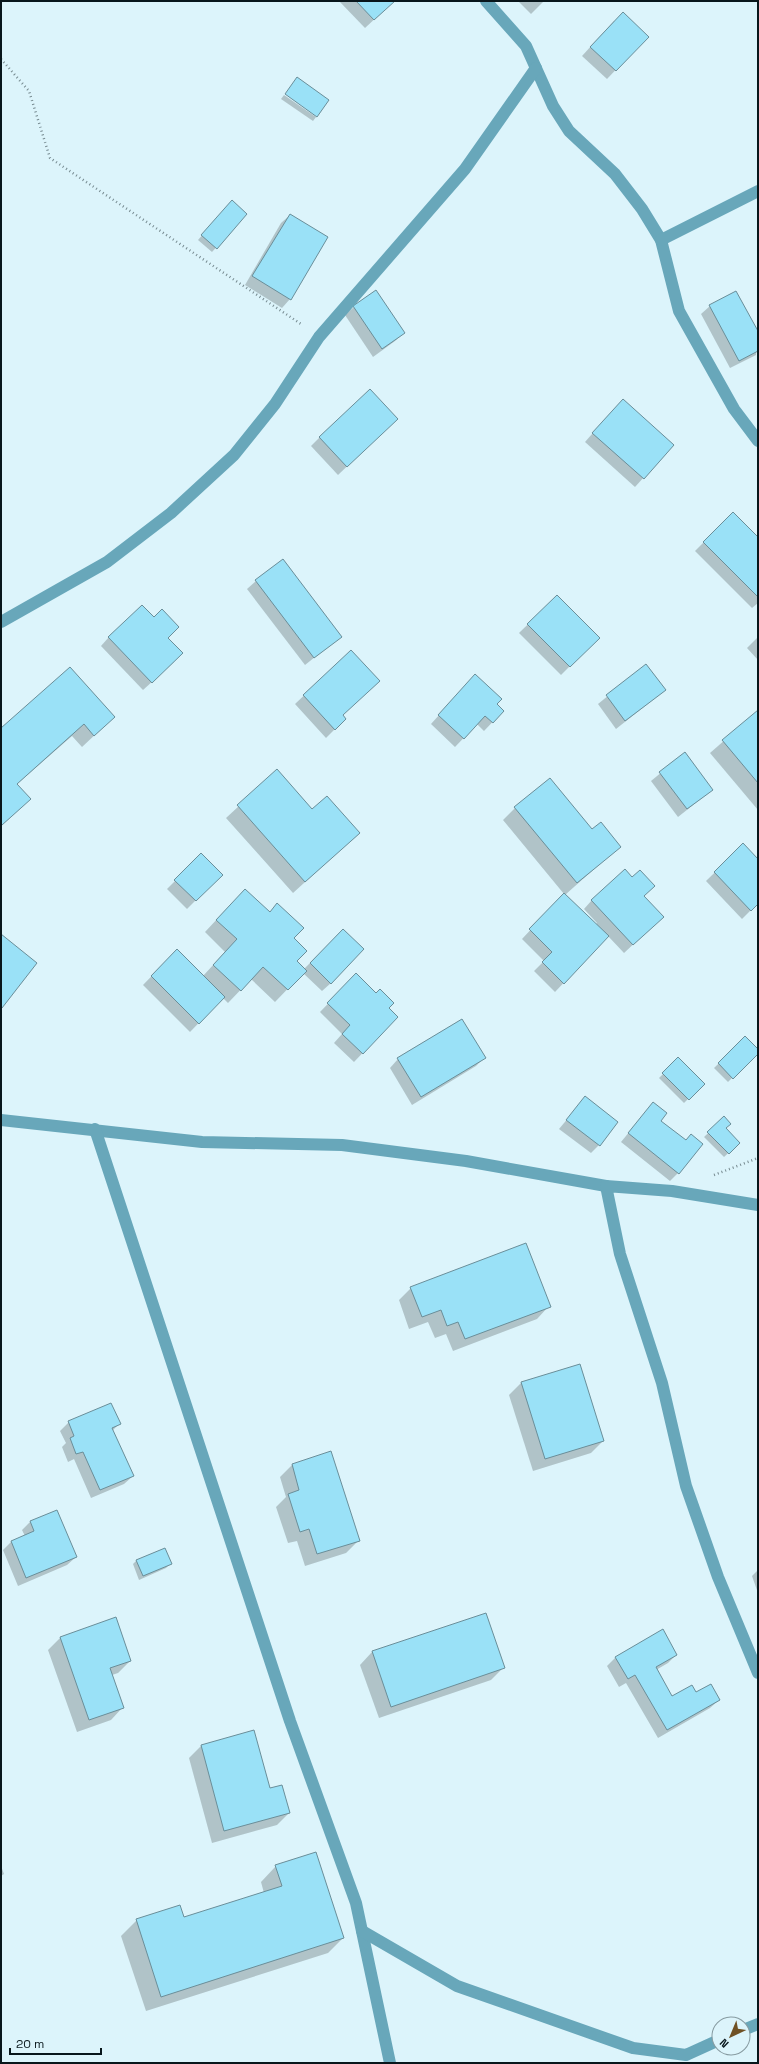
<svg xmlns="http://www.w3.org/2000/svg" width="759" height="2064" font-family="'Space Grotesk',sans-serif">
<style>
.shadow{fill:#0003}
.building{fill:#9ae1f7;stroke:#6a8e99}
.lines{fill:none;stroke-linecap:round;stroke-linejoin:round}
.path{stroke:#778b91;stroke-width:2.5;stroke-dasharray:1 3;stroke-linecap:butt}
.minor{stroke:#68a7ba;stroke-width:12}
</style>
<rect width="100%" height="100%" fill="#dcf4fb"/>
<g class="shadow">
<polygon points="339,1 394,1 365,28"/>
<polygon points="518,1 544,1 531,14"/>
<polygon points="614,21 647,37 607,79 582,56"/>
<polygon points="284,95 316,117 313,121 281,99"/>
<polygon points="228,206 246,214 212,252 198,240"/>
<polygon points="290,215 290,299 282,308 245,285 281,223"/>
<polygon points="710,306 758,333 756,355 730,368 701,314"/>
<polygon points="354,307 404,333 395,341 373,357 345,315"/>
<polygon points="614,409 673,445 635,487 585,442"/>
<polygon points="388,427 338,475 311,446 320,437"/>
<polygon points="733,513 758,538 758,603 752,608 695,551"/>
<polygon points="256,581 340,637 305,665 247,589"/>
<polygon points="557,596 598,638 561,675 519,633"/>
<polygon points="109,637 166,638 174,662 143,690 101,646"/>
<polygon points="758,637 758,660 747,648"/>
<polygon points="351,651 342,715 345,719 326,738 295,704"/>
<polygon points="646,665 665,690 616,729 598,704"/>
<polygon points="467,684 503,711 484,731 477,724 455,747 431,724"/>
<polygon points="758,711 758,810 710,753"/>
<polygon points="114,717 82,747 72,736 16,785 30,799 1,826 1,730"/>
<polygon points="685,753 712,790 678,817 651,781"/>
<polygon points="277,771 312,810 359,833 293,893 226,818"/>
<polygon points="515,808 592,831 620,846 565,895 596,924 597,923 584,909 592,900 654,925 624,953 608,936 555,992 534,971 544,961 522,939 564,894 503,820"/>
<polygon points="743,845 758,860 758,903 742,919 706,881"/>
<polygon points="201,855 221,875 187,909 167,889"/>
<polygon points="233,902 292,938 296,961 304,969 343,930 331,983 322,991 303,973 275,1002 251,979 228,1003 223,998 190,1032 143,985 177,950 203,976 225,952 205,932"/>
<polygon points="356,975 397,1017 354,1062 334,1043 342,1034 320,1012"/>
<polygon points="745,1038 758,1052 728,1082 714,1068"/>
<polygon points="485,1057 476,1066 412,1105 390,1068 398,1059"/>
<polygon points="678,1059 703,1084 684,1103 659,1078"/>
<polygon points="585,1098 599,1145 591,1153 559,1129"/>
<polygon points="653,1103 659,1121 685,1141 691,1135 678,1173 670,1181 621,1142"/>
<polygon points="724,1118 725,1128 739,1143 724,1157 704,1137"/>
<polygon points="411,1288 549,1306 537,1319 453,1351 446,1334 435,1338 428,1322 409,1329 399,1300"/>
<polygon points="579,1365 603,1441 591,1453 533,1471 509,1395 521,1383"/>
<polygon points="69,1422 119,1424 112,1431 133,1476 124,1484 91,1498 74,1459 68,1462 62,1447 66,1443 60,1431"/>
<polygon points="331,1453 358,1541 346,1553 305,1566 297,1541 288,1543 276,1507 286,1497 280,1477 292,1465"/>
<polygon points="30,1522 76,1557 67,1565 18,1586 3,1550 11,1542 25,1536 22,1530"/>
<polygon points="137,1560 170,1564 166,1568 139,1580 133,1564"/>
<polygon points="758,1570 758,1593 752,1576"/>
<polygon points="115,1618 130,1661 118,1673 112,1675 123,1707 111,1720 77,1732 48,1650 60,1638"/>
<polygon points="663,1630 676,1655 668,1663 656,1670 672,1697 696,1694 719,1700 710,1708 658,1738 626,1683 619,1687 607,1666 615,1658"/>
<polygon points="372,1652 503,1668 491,1680 379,1718 360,1665"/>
<polygon points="201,1746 269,1789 289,1813 277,1825 212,1843 189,1758"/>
<polygon points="1,1866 4,1874 1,1876"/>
<polygon points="276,1866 343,1938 328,1953 146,2011 121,1936 137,1920 184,1919 264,1893 261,1882"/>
</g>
<g class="building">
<polygon points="356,1 395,1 374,20"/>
<polygon points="623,12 649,37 616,71 590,47"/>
<polygon points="297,77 329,100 317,117 285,94"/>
<polygon points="232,200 247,214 217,249 201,235"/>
<polygon points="290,214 328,237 291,300 252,276"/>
<polygon points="376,290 405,333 382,349 353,306"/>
<polygon points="736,291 758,331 758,351 739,361 709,305"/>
<polygon points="370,389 398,419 347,467 319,437"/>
<polygon points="623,399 674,445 644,479 592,433"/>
<polygon points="733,512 758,537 758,597 703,542"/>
<polygon points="283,559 342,637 314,658 255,580"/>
<polygon points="557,595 600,638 570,667 527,624"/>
<polygon points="142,605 154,617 162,609 179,627 168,638 183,653 152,683 108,637"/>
<polygon points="351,650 380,681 343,715 346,719 335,730 303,695"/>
<polygon points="646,664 666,690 625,721 606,695"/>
<polygon points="70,667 115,717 94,736 84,724 17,784 31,799 2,825 1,823 1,728"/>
<polygon points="475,674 502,699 497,704 504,711 493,723 485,716 464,739 438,715"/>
<polygon points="758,710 758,783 722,740"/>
<polygon points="685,752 713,790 687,809 659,772"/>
<polygon points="277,769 312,809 327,796 360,833 305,882 237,805"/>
<polygon points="550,778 592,829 601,822 621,847 577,883 514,807"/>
<polygon points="743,843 758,859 758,904 751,911 714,872"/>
<polygon points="201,853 223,875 196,901 174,880"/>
<polygon points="625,869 632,877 640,870 655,886 644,896 664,917 633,945 591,900"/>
<polygon points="245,889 270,912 277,903 304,928 294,938 307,951 297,961 307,971 288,990 263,967 241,991 213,965 237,939 216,920"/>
<polygon points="564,893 609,936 564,984 542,962 552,952 529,929"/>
<polygon points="343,929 364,949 331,984 310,963"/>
<polygon points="1,934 37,963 2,1008 1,1007"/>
<polygon points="177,949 225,997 199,1024 151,976"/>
<polygon points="356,973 376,993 380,989 394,1003 389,1008 398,1017 363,1054 342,1034 350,1025 327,1003"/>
<polygon points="462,1019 486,1058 421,1097 397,1058"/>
<polygon points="745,1036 758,1049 758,1054 733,1079 718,1063"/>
<polygon points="678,1057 705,1084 689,1100 662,1073"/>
<polygon points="585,1096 618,1122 600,1146 566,1120"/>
<polygon points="653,1102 667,1113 661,1121 686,1140 691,1134 703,1144 679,1174 628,1133"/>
<polygon points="724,1116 731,1124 726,1128 740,1143 729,1154 707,1132"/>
<polygon points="526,1243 551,1307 465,1339 458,1322 447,1326 441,1310 422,1317 410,1287"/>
<polygon points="580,1364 604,1441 545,1459 521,1382"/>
<polygon points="111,1403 121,1424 112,1428 134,1476 100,1490 83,1452 76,1454 70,1438 74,1436 68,1421"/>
<polygon points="331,1451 360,1541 317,1554 309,1529 300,1532 288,1494 299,1490 292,1464"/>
<polygon points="57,1510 77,1557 26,1578 11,1541 34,1531 30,1521"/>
<polygon points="165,1548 172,1564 143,1576 136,1560"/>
<polygon points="486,1613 505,1668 391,1707 372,1651"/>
<polygon points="116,1617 131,1661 110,1668 124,1708 89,1720 60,1637"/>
<polygon points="663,1629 677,1655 656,1667 672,1696 692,1685 696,1692 711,1684 720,1700 667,1730 635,1675 628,1679 615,1657"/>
<polygon points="254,1730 270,1788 282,1785 290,1813 224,1831 201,1745"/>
<polygon points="316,1852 344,1938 161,1997 136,1919 180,1905 184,1917 282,1886 275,1865"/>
</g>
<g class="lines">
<g class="path">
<polyline points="1,59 29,91 50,158 301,324"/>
<polyline points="714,1175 758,1158"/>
</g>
<g class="minor">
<polyline points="486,1 526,46 553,106 569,131 615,174 642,209 661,240 679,311 734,409 758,441"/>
<polyline points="661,240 758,191"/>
<polyline points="1,622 107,562 171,513 234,455 275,404 319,337 465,169 536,68"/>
<polyline points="1,1120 202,1142 342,1145 466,1161 606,1186"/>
<polyline points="95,1129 290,1721 356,1903 390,2063"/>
<polyline points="758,1205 672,1191 606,1186 620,1254 662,1383 686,1486 718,1577 758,1673"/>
<polyline points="362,1931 457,1986 633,2048 686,2055 719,2040"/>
<polyline points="743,2030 758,2024"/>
</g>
</g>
<rect width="759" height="2064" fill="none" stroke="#08161b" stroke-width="4"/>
<g transform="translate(731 2036) rotate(224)"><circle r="19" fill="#dcf4fb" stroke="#879ba1"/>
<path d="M0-3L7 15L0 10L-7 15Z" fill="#6f5125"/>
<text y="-6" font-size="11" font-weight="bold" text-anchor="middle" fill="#08161b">N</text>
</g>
<path d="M10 2048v6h91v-6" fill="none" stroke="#08161b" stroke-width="2"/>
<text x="16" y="2048" font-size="12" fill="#08161b" stroke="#dcf4fb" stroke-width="3" paint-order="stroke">20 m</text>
</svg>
